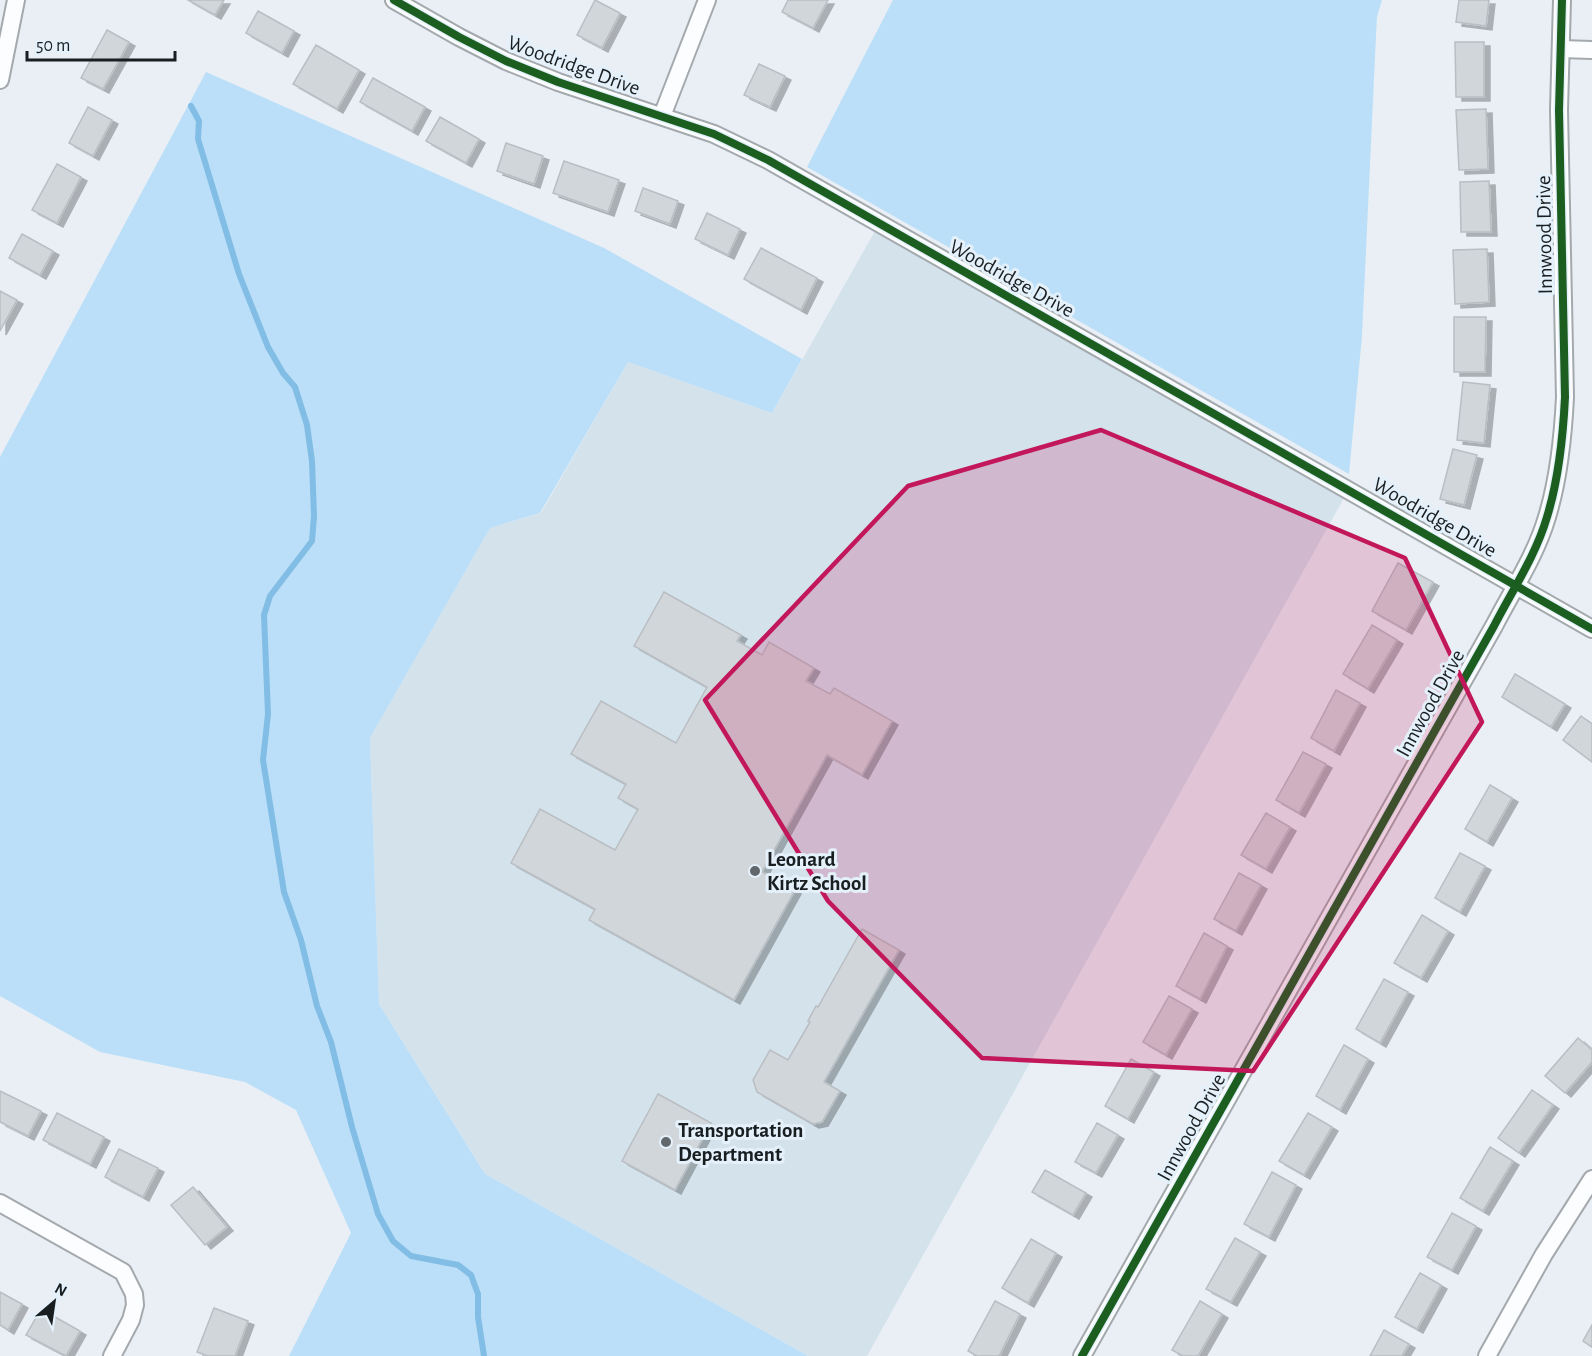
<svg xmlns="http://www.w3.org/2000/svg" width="1592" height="1356" font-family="'Alegreya Sans',sans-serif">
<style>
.built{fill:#d4e2ec}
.green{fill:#bbdff8}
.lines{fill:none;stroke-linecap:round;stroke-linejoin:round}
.stream{stroke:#81bde4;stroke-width:6}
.building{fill:#d1d6da;stroke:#b9bec2;stroke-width:1.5;filter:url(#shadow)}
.street-casing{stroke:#a4a9ae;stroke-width:20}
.street{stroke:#fcfdfe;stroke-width:16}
.cycleway-casing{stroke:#e4f0fa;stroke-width:11}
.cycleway{stroke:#1b5e20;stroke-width:8}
.marked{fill:#c2185b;fill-opacity:0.2;stroke:#c2185b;stroke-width:4.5;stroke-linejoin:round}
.poi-dot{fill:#62676b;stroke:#e4f0fa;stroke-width:2}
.labels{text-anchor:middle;stroke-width:6;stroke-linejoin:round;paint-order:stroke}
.street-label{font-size:21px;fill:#191e21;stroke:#e4f0fa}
.poi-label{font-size:21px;font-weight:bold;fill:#191e21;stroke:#e4f0fa;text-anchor:start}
</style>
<defs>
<filter id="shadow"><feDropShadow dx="6" dy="4" stdDeviation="0" flood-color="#0004"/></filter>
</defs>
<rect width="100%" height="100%" fill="#e9eff5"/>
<polygon class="built" points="875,231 980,280 1349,489 867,1356 808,1356 485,1174 379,1004 370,738 490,528 541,513 628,362 772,413"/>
<g class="green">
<polygon points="893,0 1382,0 1377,17 1376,36 1362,336 1349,474 807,167"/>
<polygon points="206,72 604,248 802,359 772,413 628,362 540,513 490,528 370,738 379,1004 485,1174 808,1356 289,1356 351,1233 296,1110 245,1082 100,1052 0,996 0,457"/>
</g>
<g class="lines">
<polyline class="stream" points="191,106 199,121 198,139 239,274 268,347 283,373 295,387 307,425 312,461 314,516 312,541 270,596 264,615 268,714 263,760 284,892 301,940 317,1006 331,1042 352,1127 378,1214 393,1241 411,1256 458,1265 471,1275 478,1294 478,1317 484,1356"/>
</g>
<g class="building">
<polygon points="188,0 224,0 215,15"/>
<polygon points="595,0 620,13 602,48 577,35"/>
<polygon points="788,0 828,0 813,28 782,12"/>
<polygon points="1459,0 1489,0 1486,26 1456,22"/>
<polygon points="258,11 294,31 282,53 246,33"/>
<polygon points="107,30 129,42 103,89 81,78"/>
<polygon points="1455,42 1484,42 1484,97 1456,97"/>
<polygon points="316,45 359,70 337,109 293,84"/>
<polygon points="759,64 785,76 770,107 744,95"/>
<polygon points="373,78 425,107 412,131 360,102"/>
<polygon points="88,107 112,120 93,156 69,143"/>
<polygon points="1486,109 1488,169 1459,170 1456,110"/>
<polygon points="440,117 479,139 466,163 426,141"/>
<polygon points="506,143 543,156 534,184 497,171"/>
<polygon points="564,161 619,180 608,212 553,193"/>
<polygon points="57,164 81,177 57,223 32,210"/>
<polygon points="1489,181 1491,232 1461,232 1460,182"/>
<polygon points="643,188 678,201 670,224 635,211"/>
<polygon points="707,213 740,229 728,255 695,239"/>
<polygon points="22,234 53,251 40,275 9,258"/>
<polygon points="761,248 817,278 801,310 744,279"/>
<polygon points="1487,249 1489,302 1455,304 1453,250"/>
<polygon points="0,291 17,300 0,331"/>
<polygon points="1454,317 1486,317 1485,372 1454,372"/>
<polygon points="1463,382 1490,385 1484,443 1457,440"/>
<polygon points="1453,449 1477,455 1464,505 1440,499"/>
<polygon points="1398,563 1433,582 1406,630 1372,611"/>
<polygon points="664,592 741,635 737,641 762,655 769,642 814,668 806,681 830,694 834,688 892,721 862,775 827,755 762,872 795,890 734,1000 589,920 595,909 511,863 540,809 615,850 638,809 618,798 626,784 571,754 601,701 676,743 707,687 634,646"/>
<polygon points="1372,625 1397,640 1368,689 1343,674"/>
<polygon points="1515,674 1565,704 1551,727 1502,697"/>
<polygon points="1336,690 1360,703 1334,751 1311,738"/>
<polygon points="1581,716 1592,724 1592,762 1563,740"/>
<polygon points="1303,752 1326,764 1299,813 1276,800"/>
<polygon points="1490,785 1512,798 1487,842 1465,829"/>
<polygon points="1266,813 1290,827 1266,869 1241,855"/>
<polygon points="1460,853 1485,866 1460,912 1435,898"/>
<polygon points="1239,873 1261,885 1236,931 1214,919"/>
<polygon points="1422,915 1448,931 1421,978 1394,963"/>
<polygon points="862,929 899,950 824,1082 840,1091 822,1122 813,1124 757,1092 753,1080 770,1050 788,1060 810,1022 808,1021 816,1006 818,1007"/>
<polygon points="1204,933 1227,946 1200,999 1176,986"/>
<polygon points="1384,979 1408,992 1380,1043 1356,1029"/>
<polygon points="1169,996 1192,1009 1166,1055 1143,1042"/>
<polygon points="1578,1038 1592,1050 1592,1062 1565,1093 1545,1076"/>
<polygon points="1344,1045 1368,1059 1340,1110 1316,1096"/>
<polygon points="1131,1059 1154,1072 1128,1119 1105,1106"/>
<polygon points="1532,1090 1553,1105 1519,1153 1498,1138"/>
<polygon points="0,1091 41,1111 28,1136 0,1122"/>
<polygon points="658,1094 711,1123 675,1190 622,1161"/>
<polygon points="57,1113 104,1137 90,1164 43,1140"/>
<polygon points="1308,1113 1332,1127 1304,1175 1279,1161"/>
<polygon points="1097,1123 1118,1135 1096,1173 1075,1162"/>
<polygon points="1490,1147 1513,1161 1483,1211 1460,1198"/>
<polygon points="119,1149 158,1168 143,1197 105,1177"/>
<polygon points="1045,1170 1086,1193 1073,1215 1032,1192"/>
<polygon points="1272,1172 1296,1185 1269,1237 1244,1224"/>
<polygon points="193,1187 227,1227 205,1245 171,1205"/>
<polygon points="1452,1213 1476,1226 1452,1270 1427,1257"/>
<polygon points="1235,1238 1260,1252 1231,1302 1206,1289"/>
<polygon points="1031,1239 1056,1253 1028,1303 1002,1288"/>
<polygon points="1420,1273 1441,1285 1417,1329 1395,1317"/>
<polygon points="0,1292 22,1304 8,1330 0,1325"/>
<polygon points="995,1301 1020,1314 999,1356 977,1356 968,1351"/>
<polygon points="1200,1301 1222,1314 1198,1356 1183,1356 1172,1350"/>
<polygon points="214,1308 248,1321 235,1356 208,1356 197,1352"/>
<polygon points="41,1309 80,1331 66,1356 26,1335"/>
<polygon points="1592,1325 1592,1347 1583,1341"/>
<polygon points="1384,1330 1409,1344 1402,1356 1370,1356"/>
</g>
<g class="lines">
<defs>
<g id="street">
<polyline points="394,0 459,37 506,61 558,82 714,134 768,160 1592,629"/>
<polyline points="1561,49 1592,50"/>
<polyline points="0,80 16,0"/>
<polyline points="662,116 707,0"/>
<polyline points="0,1203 123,1272 134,1294 135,1305 131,1320 112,1356"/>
<path d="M1082,1356l412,-730c18,-35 42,-71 53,-109 12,-39 16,-79 18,-120l-6,-287 3,-110"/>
<polyline points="1487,1356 1544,1254 1592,1179"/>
</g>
</defs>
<use href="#street" class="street-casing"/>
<use href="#street" class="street"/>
<defs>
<g id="cycleway">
<polyline points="394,0 459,37 506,61 558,82 714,134 768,160 1592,629"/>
<path d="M1082,1356l412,-730c18,-35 42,-71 53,-109 12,-39 16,-79 18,-120l-6,-287 3,-110"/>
</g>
</defs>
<use href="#cycleway" class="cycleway-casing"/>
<use href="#cycleway" class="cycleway"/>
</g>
<path class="marked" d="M1101,430l304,128 77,164 -229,349 -271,-13 -154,-157 -123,-201 203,-214z"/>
<g class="poi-dot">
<circle cx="755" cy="871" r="6"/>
<circle cx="666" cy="1142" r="6"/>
</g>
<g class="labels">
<g class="street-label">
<text transform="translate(574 65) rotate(20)" y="7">Woodridge Drive</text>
<text transform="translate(1544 235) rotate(-91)" y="7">Innwood Drive</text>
<text transform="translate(1012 278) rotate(29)" y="7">Woodridge Drive</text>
<text transform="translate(1435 517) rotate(30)" y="7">Woodridge Drive</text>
<text transform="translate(1430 703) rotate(-61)" y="7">Innwood Drive</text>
<text transform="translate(1191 1127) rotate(-61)" y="7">Innwood Drive</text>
</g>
<g class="poi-label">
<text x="767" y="866">Leonard<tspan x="767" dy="24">Kirtz School</tspan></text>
<text x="678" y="1137">Transportation<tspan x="678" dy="24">Department</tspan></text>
</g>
</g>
<g transform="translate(54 1302) rotate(29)" stroke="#e4f0fa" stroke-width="4.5" paint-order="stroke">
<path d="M0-4.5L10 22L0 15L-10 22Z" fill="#191e21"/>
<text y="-9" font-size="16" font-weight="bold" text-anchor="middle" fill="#191e21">N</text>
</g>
<path d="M27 51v9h148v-9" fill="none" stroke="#191e21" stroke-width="3"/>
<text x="36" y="51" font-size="18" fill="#191e21" stroke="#e4f0fa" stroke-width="4.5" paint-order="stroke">50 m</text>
</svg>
